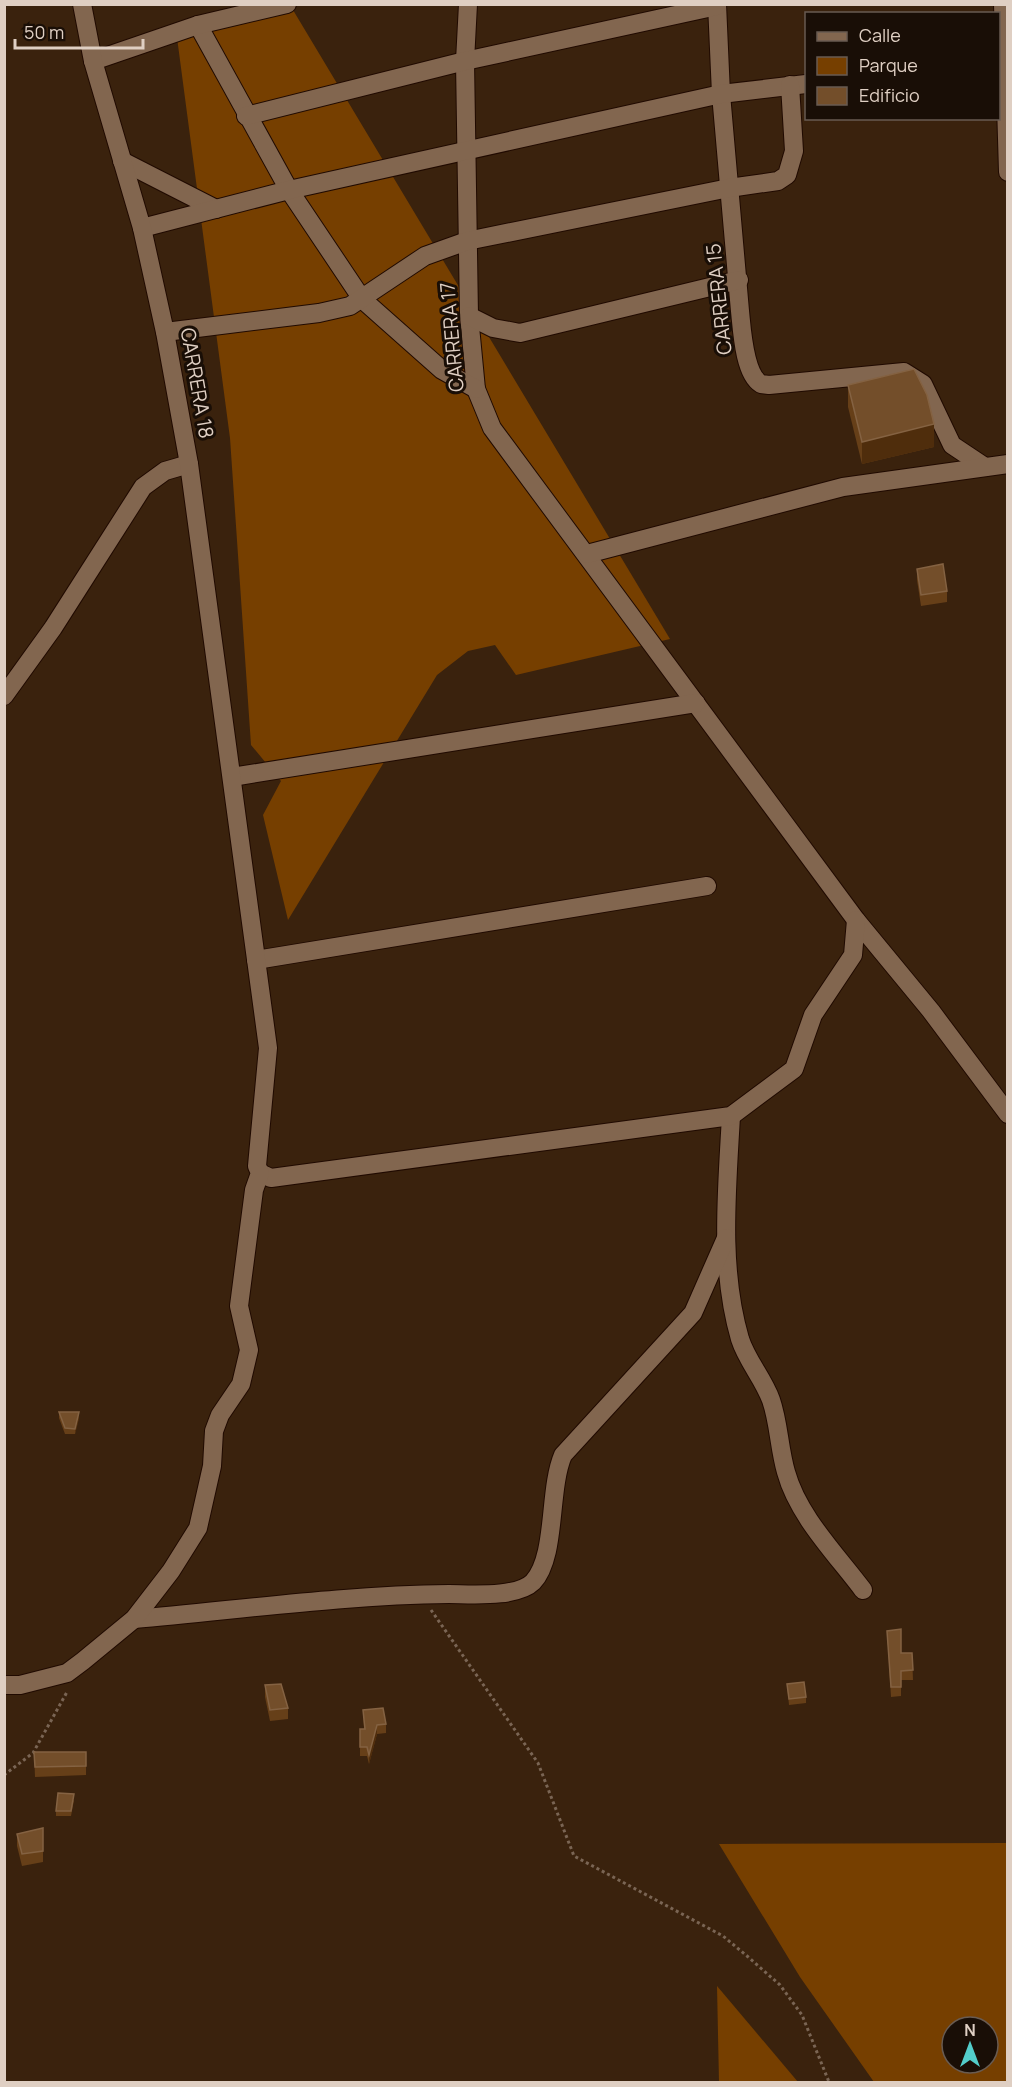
<svg xmlns="http://www.w3.org/2000/svg" width="1012" height="2087" font-family="Manrope,sans-serif">
<style>
.green{fill:#763f00;fill-rule:evenodd}
.lines{fill:none;stroke-linecap:round;stroke-linejoin:round}
.street-casing{stroke:#200a00;stroke-width:20}
.path{stroke:#7a6554;stroke-width:3;stroke-dasharray:3 3;stroke-linecap:butt}
.street{stroke:#82664f;stroke-width:18}
.wall{fill:#663f18}
.shaded-wall{fill:#4f2d0c}
.building{fill:#734e2a;stroke:#846242;stroke-width:1.5}
.labels{text-anchor:middle;stroke-width:6;stroke-linejoin:round;paint-order:stroke}
.street-label{font-size:20px;fill:#dfcfc3;stroke:#190e06}
</style>
<rect width="100%" height="100%" fill="#3a220d"/>
<g class="green">
<polygon points="290,5 670,639 516,675 495,645 468,651 437,675 288,920 263,815 281,781 251,745 230,438 176,30"/>
<path d="M1007,1843v239h-133l-74,-105 -81,-133zM952,2027h36v36h-36z"/>
<polygon points="717,1986 798,2082 719,2082"/>
</g>
<g class="lines">
<defs>
<g id="street">
<polyline points="468,4 465,61 469,316 476,389 492,428 856,920 931,1011 1008,1114"/>
<path d="M717,4l4,90 19,217c2,19 4,63 21,73l8,1 135,-13 19,12 29,61 33,22"/>
<polyline points="1003,4 1008,172"/>
<polyline points="198,25 289,190 362,299 442,370 476,389"/>
<polyline points="93,61 198,25 287,4"/>
<polyline points="246,116 465,61 717,6"/>
<polyline points="122,161 216,209"/>
<polyline points="142,228 289,190 721,94 806,84"/>
<polyline points="469,316 493,328 520,333 739,280"/>
<polyline points="165,332 319,313 350,306 425,256 467,241 729,188 778,181 787,175 794,151 790,85"/>
<polyline points="587,554 843,487 1008,464"/>
<polyline points="4,696 53,628 143,487 165,471 189,464"/>
<polyline points="232,777 696,703"/>
<polyline points="256,960 707,886"/>
<path d="M731,1116c-4,74 -12,151 9,223 7,22 23,39 31,61 8,23 8,48 15,72 12,44 50,82 77,118"/>
<polyline points="260,1173 271,1178 731,1116 794,1069 813,1015 853,955 856,920"/>
<path d="M134,1619c104,-9 210,-24 315,-25 21,0 68,4 84,-12 24,-26 15,-92 30,-127l130,-142 33,-75"/>
<polyline points="4,1685 20,1685 67,1673 83,1661 134,1619 171,1571 198,1528 212,1466 214,1431 220,1415 241,1384 249,1350 239,1306 254,1190 260,1173 257,1166 268,1048 189,464 165,332 142,228 93,61 82,4"/>
</g>
</defs>
<use href="#street" class="street-casing"/>
<g class="path">
<polyline points="431,1610 538,1763 574,1856 723,1936 747,1956 780,1985 802,2015 829,2082"/>
<polyline points="4,1775 33,1753 67,1692"/>
</g>
<use href="#street" class="street"/>
</g>
<g class="wall">
<polygon points="848,385 934,447 862,464 848,407"/>
<polygon points="917,569 947,591 947,602 921,606 917,580"/>
<polygon points="59,1412 79,1418 75,1434 65,1434 59,1418"/>
<polygon points="887,1631 901,1653 912,1653 913,1680 901,1680 901,1696 891,1697"/>
<polygon points="787,1684 806,1697 806,1703 789,1705"/>
<polygon points="265,1685 288,1708 288,1719 270,1721 265,1697"/>
<polygon points="363,1710 386,1724 386,1733 377,1734 369,1764 367,1756 360,1756 360,1729 364,1729"/>
<polygon points="34,1752 86,1752 86,1775 35,1777"/>
<polygon points="74,1800 71,1816 56,1816 56,1811"/>
<polygon points="43,1828 43,1862 22,1866 17,1846 17,1834"/>
</g>
<g class="shaded-wall">
<polygon points="934,424 934,447 862,464 862,442"/>
<polygon points="79,1412 79,1418 75,1434 75,1429"/>
<polygon points="377,1725 377,1734 369,1764 369,1755"/>
</g>
<g class="building">
<polygon points="914,369 927,395 934,424 862,442 848,385"/>
<polygon points="943,564 947,591 921,595 917,569"/>
<polygon points="59,1412 79,1412 75,1429 65,1428"/>
<polygon points="901,1629 901,1653 912,1653 913,1670 901,1671 901,1687 891,1687 887,1631"/>
<polygon points="804,1682 806,1697 789,1699 787,1684"/>
<polygon points="281,1684 288,1708 270,1710 265,1685"/>
<polygon points="383,1708 386,1724 377,1725 369,1755 367,1747 360,1747 360,1729 365,1729 363,1710"/>
<polygon points="34,1752 86,1752 86,1766 35,1767"/>
<polygon points="58,1793 74,1794 71,1811 56,1811"/>
<polygon points="43,1828 43,1851 22,1854 17,1834"/>
</g>
<g class="labels">
<g class="street-label">
<text transform="translate(719 299) rotate(-96)" y="7">CARRERA 15</text>
<text transform="translate(452 337) rotate(-95)" y="7">CARRERA 17</text>
<text transform="translate(197 383) rotate(80)" y="7">CARRERA 18</text>
</g>
</g>
<rect width="1012" height="2087" fill="none" stroke="#dfcfc3" stroke-width="12"/>
<rect x="805" y="12" width="195" height="108" fill="#190e06" stroke="#685b52" stroke-width="1.5"/>
<rect x="817" y="32" width="30" height="9" fill="#82664f" stroke="#685b52" stroke-width="1.5"/>
<text x="859" y="42" font-size="18" fill="#dfcfc3">Calle</text>
<rect x="817" y="57" width="30" height="18" fill="#763f00" stroke="#685b52" stroke-width="1.5"/>
<text x="859" y="72" font-size="18" fill="#dfcfc3">Parque</text>
<rect x="817" y="87" width="30" height="18" fill="#734e2a" stroke="#685b52" stroke-width="1.5"/>
<text x="859" y="102" font-size="18" fill="#dfcfc3">Edificio</text>
<g transform="translate(970 2045)"><circle r="28" fill="#190e06" stroke="#685b52" stroke-width="1.5"/>
<path d="M0-4.5L10 22L0 15L-10 22Z" fill="#53cdca"/>
<text y="-9" font-size="16" font-weight="bold" text-anchor="middle" fill="#dfcfc3">N</text>
</g>
<path d="M15 39v9h128v-9" fill="none" stroke="#dfcfc3" stroke-width="3"/>
<text x="24" y="39" font-size="18" fill="#dfcfc3" stroke="#190e06" stroke-width="4.5" paint-order="stroke">50 m</text>
</svg>
